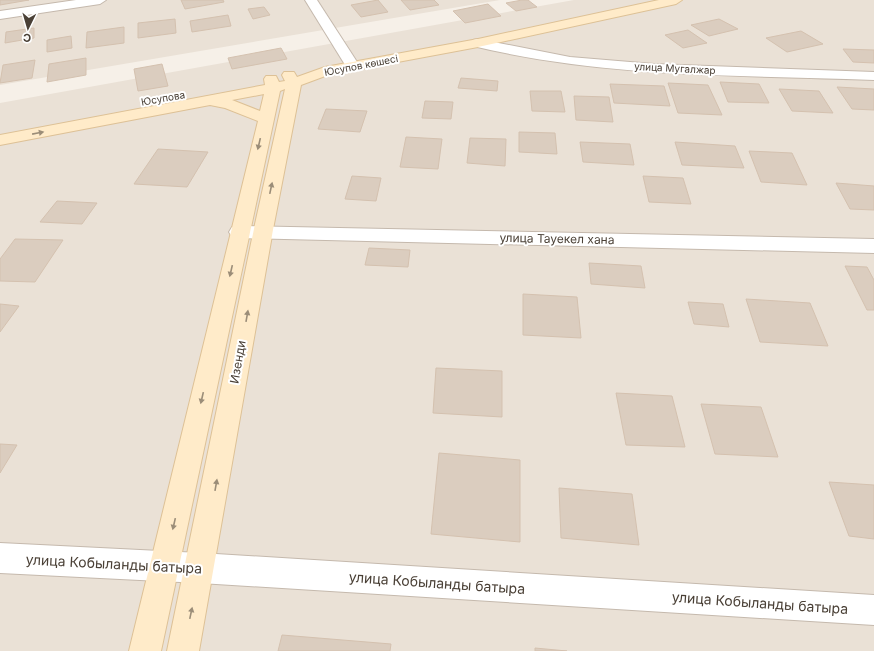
<svg xmlns="http://www.w3.org/2000/svg" width="874" height="651" font-family="Inter,sans-serif">
<style>
.residential{fill:#eae1d6}
.building{fill:#dbcdbf;stroke:#d4c1af}
.lines{fill:none;stroke-linecap:round;stroke-linejoin:round}
.street-casing{stroke:#c5b9ad;stroke-width:2}
.secondary-casing{stroke:#ddc196;stroke-width:2}
.street{fill:#fff;fill-rule:evenodd}
.secondary{fill:#ffebc9;fill-rule:evenodd}
.oneway{fill:#9b8d78}
.labels{text-anchor:middle;stroke-width:4;stroke-linejoin:round;paint-order:stroke}
.far-street-label{font-size:10px;fill:#4a4036;stroke:#fff}
.street-label{font-size:12px;fill:#4a4036;stroke:#fff}
.near-street-label{font-size:14px;fill:#4a4036;stroke:#fff}
</style>
<rect width="100%" height="100%" fill="#f6f0e8"/>
<g class="residential">
<polygon points="0,0 500,0 0,85"/>
<polygon points="574,0 874,0 874,651 0,651 0,103"/>
</g>
<g class="building">
<polygon points="0,0 29,0 0,5"/>
<polygon points="181,0 223,0 224,2 185,9"/>
<polygon points="378,0 388,12 361,17 351,5"/>
<polygon points="401,0 434,0 439,5 410,10"/>
<polygon points="522,0 528,0 537,7 516,11 506,3"/>
<polygon points="488,4 501,16 465,23 453,11"/>
<polygon points="264,7 270,15 253,19 248,9"/>
<polygon points="228,15 231,26 192,32 190,21"/>
<polygon points="175,19 176,33 138,38 138,23"/>
<polygon points="719,19 738,29 709,36 691,25"/>
<polygon points="124,27 124,43 86,48 87,32"/>
<polygon points="34,28 34,38 5,43 6,32"/>
<polygon points="688,30 707,43 683,48 665,35"/>
<polygon points="801,31 823,44 787,52 766,38"/>
<polygon points="71,36 72,48 47,52 47,40"/>
<polygon points="281,48 287,59 232,69 228,58"/>
<polygon points="843,49 874,50 874,63 853,62"/>
<polygon points="86,58 86,75 47,82 49,64"/>
<polygon points="35,60 32,78 0,83 3,65"/>
<polygon points="162,64 168,86 138,91 134,69"/>
<polygon points="461,78 498,81 497,91 458,88"/>
<polygon points="720,82 759,84 769,103 728,102"/>
<polygon points="668,83 708,85 722,115 678,113"/>
<polygon points="610,84 664,86 670,106 614,103"/>
<polygon points="837,87 874,89 874,110 852,109"/>
<polygon points="779,89 819,91 833,113 792,111"/>
<polygon points="530,91 561,91 565,112 532,111"/>
<polygon points="574,96 609,97 613,122 576,120"/>
<polygon points="425,101 453,102 451,119 422,118"/>
<polygon points="326,109 367,111 360,132 318,129"/>
<polygon points="519,132 555,133 557,154 519,152"/>
<polygon points="406,137 442,139 438,169 400,167"/>
<polygon points="470,138 506,139 505,166 467,163"/>
<polygon points="580,142 630,144 634,165 583,162"/>
<polygon points="675,142 735,146 744,168 682,165"/>
<polygon points="158,149 208,152 187,187 134,184"/>
<polygon points="749,151 792,153 807,185 761,182"/>
<polygon points="352,176 381,178 376,201 345,199"/>
<polygon points="643,176 683,178 691,204 649,202"/>
<polygon points="836,183 874,186 874,210 850,209"/>
<polygon points="57,201 97,203 82,224 40,222"/>
<polygon points="15,239 63,240 35,282 0,281 0,259"/>
<polygon points="369,248 410,250 408,267 365,265"/>
<polygon points="589,263 641,266 645,288 591,284"/>
<polygon points="845,266 867,267 874,280 874,310 867,310"/>
<polygon points="523,294 577,297 581,338 523,335"/>
<polygon points="746,299 810,303 828,346 760,342"/>
<polygon points="688,302 723,304 729,327 694,324"/>
<polygon points="0,304 19,306 0,332"/>
<polygon points="436,368 502,371 502,417 433,413"/>
<polygon points="616,393 672,396 685,447 626,445"/>
<polygon points="701,404 761,407 778,457 715,454"/>
<polygon points="0,444 17,445 0,473"/>
<polygon points="439,453 520,460 520,542 431,534"/>
<polygon points="829,482 874,485 874,539 849,536"/>
<polygon points="559,488 632,494 639,545 561,538"/>
<polygon points="282,635 391,644 390,651 278,651"/>
<polygon points="535,648 567,651 535,651"/>
</g>
<g class="lines">
<defs>
<g id="street">
<polygon points="76,0 106,0 100,4 0,19 0,11"/>
<polygon points="305,0 317,0 359,65 357,68 347,68"/>
<path d="M478,39l92,18 84,7 220,8v8c-134,-5 -270,-2 -401,-34l-2,-3 2,-3z"/>
<polygon points="239,226 874,239 874,253 239,238 232,237 229,232 232,227"/>
<polygon points="0,543 200,553 874,595 874,625 200,583 0,573"/>
</g>
<path id="secondary" d="M659,0h23l-6,4 -198,43 -150,28 -27,10 -27,139 -75,427h-32l88,-427 30,-135 -5,2 -119,560h-32l129,-530 -33,-13 -15,-3 -210,40v-10l265,-50 -1,-6 2,-3h10l3,6 6,-1 -3,-6 2,-3h10l3,5 28,-10 153,-28zM264,94l-4,17 -28,-11z"/>
</defs>
<use href="#street" class="street-casing"/>
<use href="#secondary" class="secondary-casing"/>
<use href="#street" class="street"/>
<use href="#secondary" class="secondary"/>
</g>
<defs><path id="oneway-solid" d="M-6-.8H1V-3.2L6.5 0L1 3.2V.8H-6Z"/></defs>
<g class="oneway">
<use href="#oneway-solid" transform="translate(38 133) rotate(-11)"/>
<use href="#oneway-solid" transform="translate(259 144) rotate(103)"/>
<use href="#oneway-solid" transform="translate(271 188) rotate(-78)"/>
<use href="#oneway-solid" transform="translate(231 271) rotate(103)"/>
<use href="#oneway-solid" transform="translate(247 316) rotate(-80)"/>
<use href="#oneway-solid" transform="translate(202 398) rotate(103)"/>
<use href="#oneway-solid" transform="translate(216 485) rotate(-80)"/>
<use href="#oneway-solid" transform="translate(174 524) rotate(103)"/>
<use href="#oneway-solid" transform="translate(191 613) rotate(-78)"/>
</g>
<g class="labels">
<g class="far-street-label">
<text transform="translate(361 65) rotate(-11)" y="4">Юсупов көшесі</text>
<text transform="translate(675 68) rotate(3)" y="4">улица Мугалжар</text>
<text transform="translate(163 98) rotate(-10)" y="4">Юсупова</text>
</g>
<g class="street-label">
<text transform="translate(557 239) rotate(1)" y="4">улица Тауекел хана</text>
<text transform="translate(238 362) rotate(-80)" y="4">Изенди</text>
</g>
<g class="near-street-label">
<text transform="translate(114 564) rotate(3)" y="5">улица Кобыланды батыра</text>
<text transform="translate(437 583) rotate(4)" y="5">улица Кобыланды батыра</text>
<text transform="translate(760 603) rotate(4)" y="5">улица Кобыланды батыра</text>
</g>
</g>
<g transform="translate(28 28) rotate(185)" stroke="#ffffff" stroke-width="3" paint-order="stroke">
<path d="M0-3L7 15L0 10L-7 15Z" fill="#4a4036"/>
<text y="-6" font-size="11" font-weight="bold" text-anchor="middle" fill="#4a4036">С</text>
</g>
</svg>
